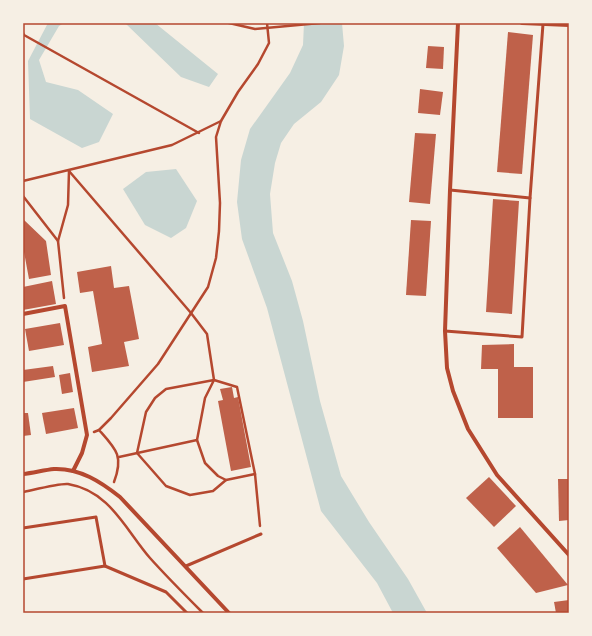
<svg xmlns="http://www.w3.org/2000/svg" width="592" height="636" font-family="'DM Sans',sans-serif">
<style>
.water{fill:#c9d6d2}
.building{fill:#bf614a}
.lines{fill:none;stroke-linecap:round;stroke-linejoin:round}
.path{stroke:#b5482f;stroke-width:2.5}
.service{stroke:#b5482f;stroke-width:3}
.minor{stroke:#b5482f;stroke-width:4}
.neatline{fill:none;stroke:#b5482f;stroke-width:1.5}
</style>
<rect width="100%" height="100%" fill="#f6efe4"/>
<g class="water">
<polygon points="48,23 64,23 59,26 39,60 46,82 78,90 113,114 99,142 82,148 30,119 28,61"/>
<polygon points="121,23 155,23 218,74 209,87 181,77 126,24"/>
<polygon points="304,23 342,23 344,46 339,75 321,102 294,124 281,143 275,163 270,194 273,233 292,281 303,321 320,401 341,476 369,522 408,579 427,613 393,613 377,583 321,511 267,308 242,239 237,202 241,160 250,129 290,73 303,45"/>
<polygon points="176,169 197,201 186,228 171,238 145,225 123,189 146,172"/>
</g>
<g class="building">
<polygon points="508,32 533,35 522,174 497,172"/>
<polygon points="428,46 444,47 443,69 426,68"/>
<polygon points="420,89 443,92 440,115 418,113"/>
<polygon points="415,133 436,134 430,204 409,202"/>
<polygon points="493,199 519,201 512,314 486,312"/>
<polygon points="23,219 46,241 51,275 29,279 24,252 23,251"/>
<polygon points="411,220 431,221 426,296 406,295"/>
<polygon points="111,266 114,288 129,286 139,339 124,342 129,366 92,372 88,347 102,344 93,291 80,293 77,272"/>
<polygon points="52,281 56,304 23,310 23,287"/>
<polygon points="60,323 64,345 29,351 25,329"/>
<polygon points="514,344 514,367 533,367 533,418 498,418 498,369 481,369 482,345"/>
<polygon points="53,366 55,377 23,382 23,370"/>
<polygon points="70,373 73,392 62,394 59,375"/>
<polygon points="232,387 234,398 238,397 251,467 231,471 218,401 223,400 220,389"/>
<polygon points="74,408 78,428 46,434 42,413"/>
<polygon points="23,413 28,413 31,435 23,436"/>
<polygon points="489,477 516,506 494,527 466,498"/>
<polygon points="558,479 569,479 569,520 559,521"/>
<polygon points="520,527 568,585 536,593 497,548"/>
<polygon points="569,600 569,613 556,613 554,602"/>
</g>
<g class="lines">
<g class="path">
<polyline points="229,23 255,29 320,23"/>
<polyline points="23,33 24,35 199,133"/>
<polyline points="69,171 191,313 207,334 214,380 237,387 255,474 260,526"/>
<polyline points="23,181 172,145 221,121"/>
<polyline points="23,196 58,241"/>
<polyline points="64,298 58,241 68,205 69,171"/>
<polygon points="214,380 205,398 197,440 205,463 218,476 226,480 213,491 190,495 166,486 137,453 146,412 155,398 166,389"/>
<path d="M99,430c17,19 25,26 15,52"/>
<polyline points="94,432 99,430 111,418 158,364 208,287 216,258 219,231 220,203 216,137 221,121 238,92 258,64 269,43 267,23"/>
<polyline points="119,457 197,440"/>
<polyline points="226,480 255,474"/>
<path d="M23,492c10,-2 37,-9 45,-8 42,7 57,45 82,74 17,19 35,37 53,55"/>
</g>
<g class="service">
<polyline points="450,190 530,198"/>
<polyline points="445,331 522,337 530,198 543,24"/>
<polyline points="23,528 96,517 105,566 23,579"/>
<polyline points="105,566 166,592 187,613"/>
<polyline points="186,566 261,534"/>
</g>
<g class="minor">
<polyline points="458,23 450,190 445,331 447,368 453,391 468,429 497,475 569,555"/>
<polyline points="522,23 569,25"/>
<polyline points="23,314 65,306 87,435 82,453 73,471"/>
<path d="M23,474c10,-1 21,-4 31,-5 26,-1 47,13 66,28l109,116"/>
</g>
</g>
<rect width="592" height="636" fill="none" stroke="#f6efe4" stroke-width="48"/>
<rect x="24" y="24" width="544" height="588" class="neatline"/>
</svg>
